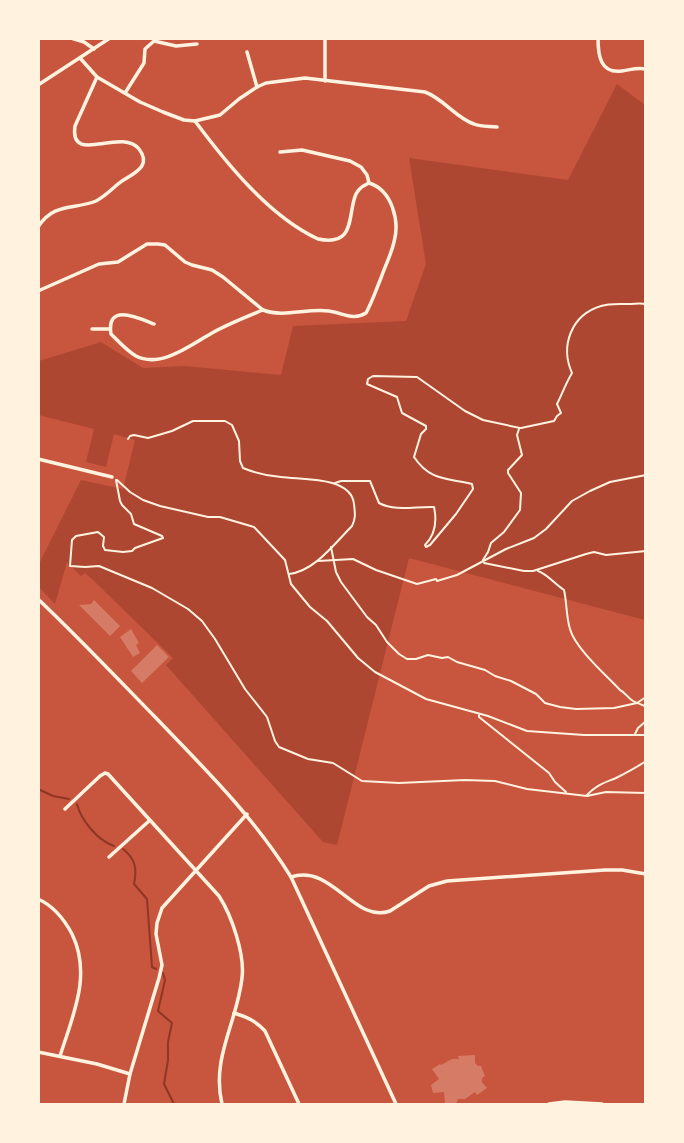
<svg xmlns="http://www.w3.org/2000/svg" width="684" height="1143" font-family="Literata,serif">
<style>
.green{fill:#ae4732}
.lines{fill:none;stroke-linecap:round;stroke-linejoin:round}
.stream{stroke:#8f3625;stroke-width:2}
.building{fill:#d67c66}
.path{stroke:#fff3e0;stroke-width:2}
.minor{stroke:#fff3e0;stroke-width:3.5}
.tertiary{stroke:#fff3e0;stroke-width:3.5}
</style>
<rect width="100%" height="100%" fill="#c8553d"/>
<polygon class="green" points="617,84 645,105 645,620 409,558 337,845 323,842 166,665 173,658 92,579 85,573 81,576 67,562 55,604 39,587 38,566 81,480 123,489 135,440 114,434 106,467 86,462 94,429 39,415 39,361 101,342 143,368 185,366 281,375 293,326 406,321 426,264 409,158 568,180"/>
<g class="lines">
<g class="stream">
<polyline points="38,789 53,796 69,799"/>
<path d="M77,804c4,16 20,36 37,42"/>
<path d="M123,849c13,10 14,21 11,35l13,15 5,68 4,2"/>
<polyline points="163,973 165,980 158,1011 172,1023 168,1042 168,1060 164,1084 174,1104"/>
</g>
</g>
<g class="building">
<polygon points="94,600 120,626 110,636 79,605 91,604"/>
<polygon points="131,629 139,643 136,645 140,653 133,657 120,637"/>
<polygon points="157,645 169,657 142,683 131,671"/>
<polygon points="475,1055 475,1063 478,1066 481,1066 485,1076 482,1078 482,1082 487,1088 477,1095 475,1092 465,1099 458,1099 456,1104 445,1104 444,1092 433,1093 431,1085 439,1079 432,1069 440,1064 441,1065 452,1059 459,1059 458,1056"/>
</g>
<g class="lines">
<g class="path">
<path d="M521,428l33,-7 3,-5 4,-3 -4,-9c5,-10 9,-21 15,-31 -12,-27 -1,-58 29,-67 9,-3 18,-2 28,-2 6,0 10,-1 17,0"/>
<path d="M128,439l2,-3 4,-1 14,3 7,-2 17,-5 21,-10h32l7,4 7,16 1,20 3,7c12,5 26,8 38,9 21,3 70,-1 73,27 1,9 2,14 -2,22 -17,17 -37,45 -63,48"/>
<polyline points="116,480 120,501 122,505 131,514 134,524 162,536 163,538 135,548 132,551 123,552 105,550 103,546 104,537 98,532 76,536 72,540 70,566 85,567 99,566 152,588 188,609 202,621 215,639 245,689 267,717 275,741 279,747 308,759 333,763 362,781 399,783 465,780 495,781 527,789 587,796 606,792 646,793"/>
<polyline points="117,480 130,492 143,500 160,506 208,517 220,517 254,527 285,560 291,584 310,607 327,621 358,658 375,672 426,699 488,716 527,731 584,735 646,735"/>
<path d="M335,483l6,-2h29l9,22c17,9 37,3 55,4 3,14 1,28 -9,38l1,2 4,-2 26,-31 17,-25 -1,-5c-25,-6 -42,-3 -58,-27l7,-23 5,-5v-3l-24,-13 -5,-16 -30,-13 1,-5 5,-3 44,1 48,34 18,9 37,8"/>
<polyline points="331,547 336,572 341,582 367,617 376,625 387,642 399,654 407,659 416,659 428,655 442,658 448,657 457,662 485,670 495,676 511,681 536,694 545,703 560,707 576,709 614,708 637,703 646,697"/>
<polyline points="483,560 488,552 491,543 504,532 520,510 521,493 508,473 508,470 522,455 517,435 519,429"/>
<polyline points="318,561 353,559 376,570 417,584 436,579 437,581 457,575 506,549 534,538 546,529 572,501 590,491 610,482 646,475"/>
<polyline points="484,563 524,571 533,571 586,554 594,552 606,555 646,551"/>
<path d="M538,571c9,3 17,13 26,19 3,13 2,26 6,39 5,19 36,46 50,61 6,3 8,8 13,11 5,3 9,3 13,6"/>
<polyline points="479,715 479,717 549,773 555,782 566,792"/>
<polyline points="635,734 638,728 646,721"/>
<path d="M587,795c9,-10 17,-12 29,-17 10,-5 21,-11 30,-17"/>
</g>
<g class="minor">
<polyline points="71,38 84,42 94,49"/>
<polyline points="325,38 325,81"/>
<path d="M598,38c0,17 2,36 24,33 9,-1 14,-4 24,-2"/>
<polyline points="247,52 257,87"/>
<path d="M80,58l17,19 43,25 23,10 21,8 11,1 25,-6 19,-16 18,-12 9,-4 39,-5 120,14c19,7 31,26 49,32 7,3 15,2 23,3"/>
<polyline points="125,93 144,63 145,49 154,41 176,46 197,44"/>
<polyline points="280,152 302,150 350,161 361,167 367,175 369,183"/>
<path d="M38,227c16,-25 36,-17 58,-26 8,-4 15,-11 22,-17 11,-9 36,-16 21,-35 -18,-22 -70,17 -64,-23l22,-49"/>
<path d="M38,291l61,-27 19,-2 29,-18h11l7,1 20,17 7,3 20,5 11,7 40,33c21,8 43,-2 66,1 14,2 24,10 37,2 6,-11 10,-23 15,-35 4,-12 10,-23 13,-36 6,-21 -2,-52 -25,-59 -6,3 -10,5 -13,11 -9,20 1,53 -38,45 -49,-23 -91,-75 -123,-118"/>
<path d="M154,324c-15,-6 -48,-22 -43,10 7,7 16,17 25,22 25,13 56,-12 76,-23 16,-9 34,-16 51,-23"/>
<polyline points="92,329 110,329"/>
<polyline points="38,459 112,477"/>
<path d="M65,809l35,-33 5,-3 3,1 111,122c13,20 26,59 23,82 -5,45 -31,80 -20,126"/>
<polyline points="109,857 149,821"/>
<path d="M291,877c41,-14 63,47 99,34l39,-25 18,-5 158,-11h17l24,4"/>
<path d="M38,899c16,7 26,20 34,35 20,41 1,81 -12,122"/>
<path d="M234,1013c13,4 22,8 31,18l34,73"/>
<polyline points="38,1052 97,1064 130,1074"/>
<polyline points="124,1104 130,1074 159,978 162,965 156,934 157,923 162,908 247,814"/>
</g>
<g class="tertiary">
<polyline points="38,85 110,38"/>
<path d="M38,599c41,39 79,79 118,119 48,50 98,99 135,159l105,227"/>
<polyline points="549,1104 565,1102 602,1104"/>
</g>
</g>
<rect width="684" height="1143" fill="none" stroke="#fff3e0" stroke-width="80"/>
</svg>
